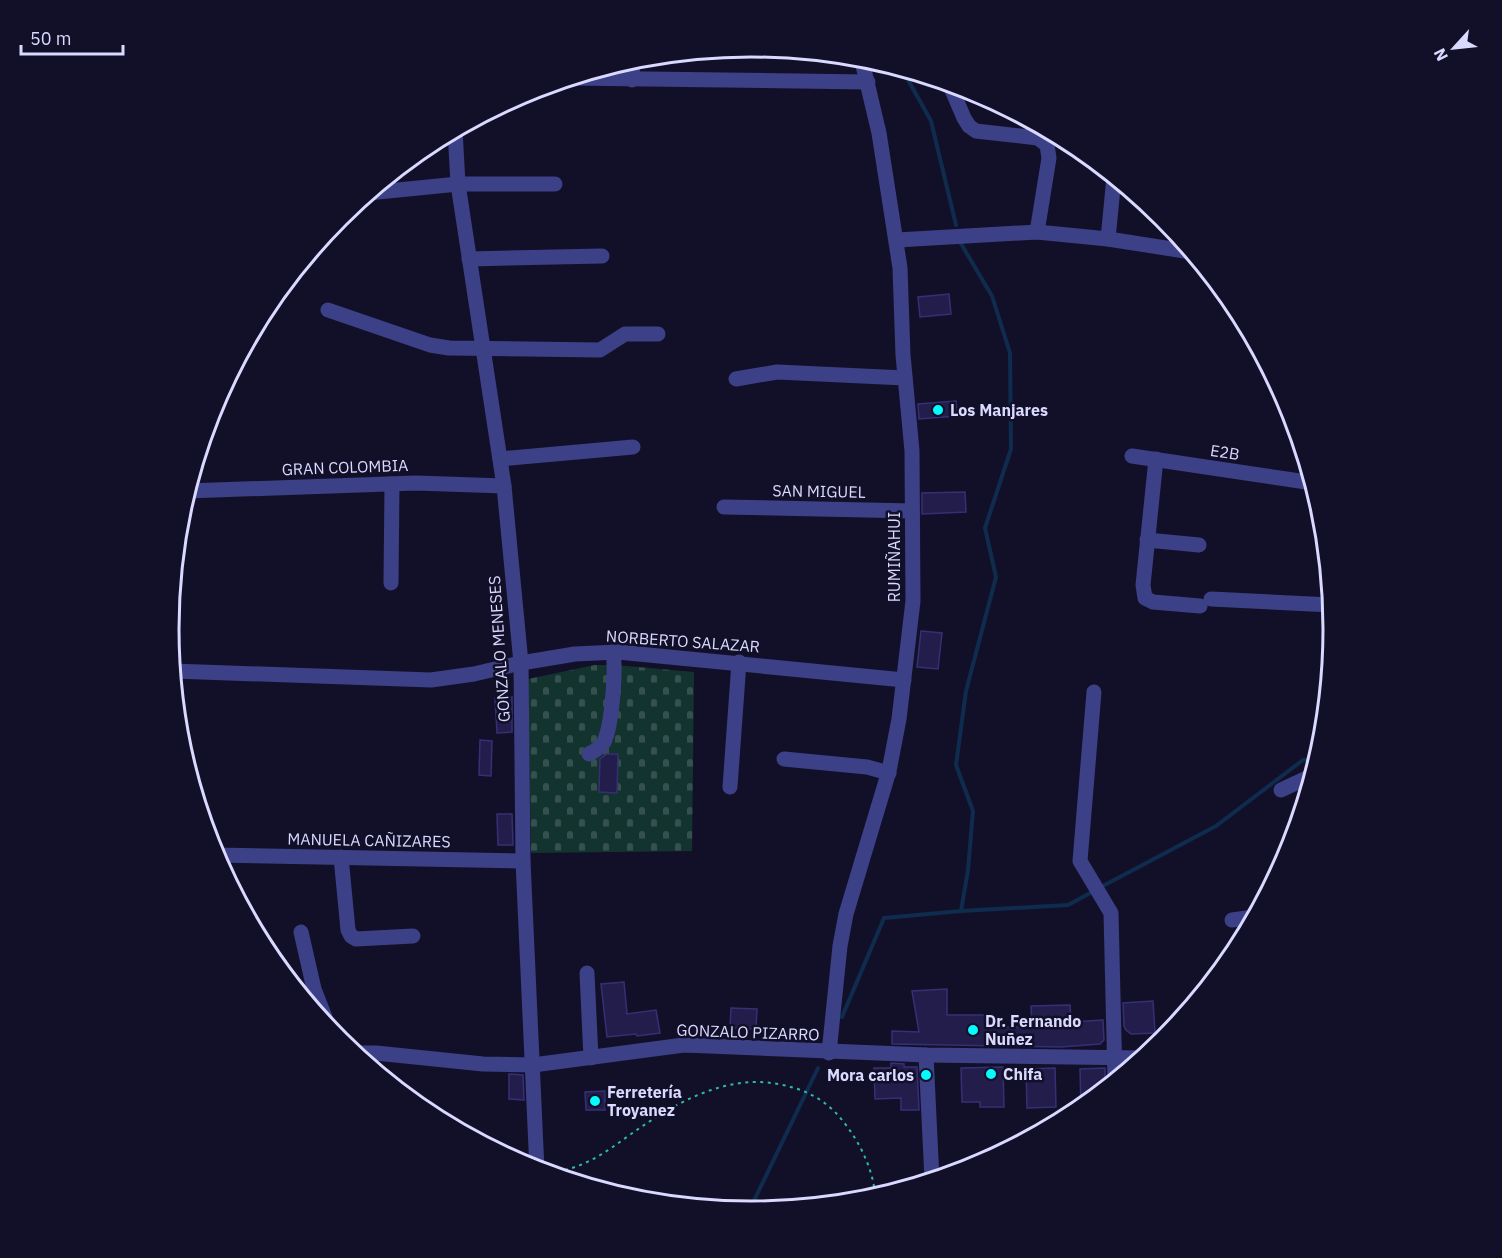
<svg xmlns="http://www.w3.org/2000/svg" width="1502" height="1258" font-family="'IBM Plex Sans',sans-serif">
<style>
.cemetery{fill:url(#cemetery-stones)}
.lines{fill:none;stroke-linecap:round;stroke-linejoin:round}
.stream{stroke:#0f2c4e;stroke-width:4}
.building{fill:#221d4a;stroke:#372f75;stroke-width:1.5}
.path{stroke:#31baa6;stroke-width:2;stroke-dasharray:3 4.5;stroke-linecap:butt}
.minor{stroke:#3c4087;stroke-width:15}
.poi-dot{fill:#07fafd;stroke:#121029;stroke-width:2}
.labels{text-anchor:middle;stroke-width:5;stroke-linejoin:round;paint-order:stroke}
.poi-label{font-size:16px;font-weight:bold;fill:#dad9ff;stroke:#121029;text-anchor:start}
.street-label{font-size:16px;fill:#dad9ff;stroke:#121029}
.rim{fill:none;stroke:#dad9ff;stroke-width:3}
</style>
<defs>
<pattern id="cemetery-stones" width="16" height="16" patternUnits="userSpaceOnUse" patternTransform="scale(1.5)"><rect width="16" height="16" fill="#13332f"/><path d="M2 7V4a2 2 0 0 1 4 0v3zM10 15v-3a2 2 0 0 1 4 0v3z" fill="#35504e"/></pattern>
</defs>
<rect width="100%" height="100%" fill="#121029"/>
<polygon class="cemetery" points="595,665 615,665 694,672 692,851 531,853 528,679"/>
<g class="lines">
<g class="stream">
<polyline points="902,69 931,121 956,225"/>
<polyline points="1101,887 1216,826 1303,760 1315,759"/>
<polyline points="961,911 1068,905 1094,891"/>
<polyline points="842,1017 884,918 961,911 968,870 973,811 956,765 966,691 996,577 985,528 1011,449 1010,353 992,296 960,242"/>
<polyline points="749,1211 818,1068"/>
</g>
</g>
<g class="building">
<polygon points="949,294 951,314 920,317 918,297"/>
<polygon points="956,401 957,416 919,419 918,404"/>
<polygon points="965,492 966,512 922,514 922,493"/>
<polygon points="921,631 942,633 938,669 917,667"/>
<polygon points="512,697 512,732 497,733 495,698"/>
<polygon points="480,740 492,741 491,776 479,775"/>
<polygon points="607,754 618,754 617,793 599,792 600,759"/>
<polygon points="497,814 512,814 513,845 498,845"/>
<polygon points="624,982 627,1014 656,1010 660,1033 637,1036 636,1034 607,1037 601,984"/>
<polygon points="947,989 947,1015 985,1015 985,1027 1032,1027 1031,1006 1070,1005 1071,1022 1103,1020 1104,1040 1100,1044 1061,1047 892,1044 892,1031 919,1032 912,991"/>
<polygon points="1153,1001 1155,1033 1131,1034 1126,1030 1124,1026 1123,1003"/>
<polygon points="731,1008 757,1009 756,1029 730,1028"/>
<polygon points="891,1063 904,1064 904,1067 917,1067 919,1110 901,1110 901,1098 875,1099 874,1068 891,1068"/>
<polygon points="1003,1067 1004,1107 980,1107 980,1102 962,1102 961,1068"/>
<polygon points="1055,1068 1056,1107 1027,1108 1026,1069"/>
<polygon points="1105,1068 1105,1080 1108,1086 1081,1108 1080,1069"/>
<polygon points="509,1074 523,1075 524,1100 509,1099"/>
<polygon points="605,1091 605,1110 586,1110 585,1092"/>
</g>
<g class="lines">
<path class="path" d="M550,1172c32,-2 56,-20 81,-38 43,-30 93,-60 147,-50 22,4 41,12 57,28 20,21 39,55 40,85"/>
<g class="minor">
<polyline points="569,78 868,82"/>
<polyline points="632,80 633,59"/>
<polyline points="949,83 964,118 969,126 976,131 1038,138 1047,145 1049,158 1037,232"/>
<polyline points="455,130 458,184 504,486 521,663 523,861 537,1170"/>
<polyline points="368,193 458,184 555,184"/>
<polyline points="1108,239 1114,177"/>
<polyline points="897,240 1037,232 1108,239 1191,252"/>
<polyline points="469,259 602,256"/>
<polyline points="328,310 430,345 449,348 600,350 625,334 658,334"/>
<polyline points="736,379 777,372 905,378"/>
<polyline points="1132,456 1313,483"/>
<polyline points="500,459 633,447"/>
<polyline points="1156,459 1143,585 1145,598 1153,602 1200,606"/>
<polyline points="187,491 416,483 504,486"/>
<polyline points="724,507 912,511"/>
<polyline points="1147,540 1199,545"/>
<polyline points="391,583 392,484"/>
<polyline points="1211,599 1331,605"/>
<polyline points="173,671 431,680 474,674 521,663 575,654 618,652 904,680"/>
<polyline points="1094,692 1080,861 1111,913 1115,1080"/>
<path d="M589,754c5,-3 12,-6 15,-12 8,-17 12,-71 9,-90"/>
<polyline points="784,759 867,767 889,773"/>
<polyline points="730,787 739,662"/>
<polyline points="1281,790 1313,775"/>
<polyline points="215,855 523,861"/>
<polyline points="341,857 348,930 351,936 356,939 413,936"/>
<polyline points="1232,920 1254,917"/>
<polyline points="301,932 314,989 330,1030"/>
<polyline points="587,973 591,1058"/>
<polyline points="354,1053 376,1053 483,1064 533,1065 684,1045 926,1055 1142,1058"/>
<polyline points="829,1053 840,946 846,914 889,771 899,719 913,601 912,451 903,355 900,268 879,133 861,57"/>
<polyline points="926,1055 932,1180"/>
</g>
</g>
<g class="poi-dot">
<circle cx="938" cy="410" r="6"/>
<circle cx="973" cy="1030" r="6"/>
<circle cx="991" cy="1074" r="6"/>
<circle cx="926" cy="1075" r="6"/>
<circle cx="595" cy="1101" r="6"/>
</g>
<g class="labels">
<g class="poi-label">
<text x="950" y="416">Los Manjares</text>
<text x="985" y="1027">Dr. Fernando<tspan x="985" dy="18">Nuñez</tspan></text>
<text x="1003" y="1080">Chifa</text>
<text x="914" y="1081" text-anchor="end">Mora carlos</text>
<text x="607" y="1098">Ferretería<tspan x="607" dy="18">Troyanez</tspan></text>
</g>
<g class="street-label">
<text transform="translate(1225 452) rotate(9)" y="6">E2B</text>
<text transform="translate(345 467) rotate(-2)" y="6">GRAN COLOMBIA</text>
<text transform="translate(819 491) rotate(1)" y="6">SAN MIGUEL</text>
<text transform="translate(894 557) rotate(-90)" y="6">RUMIÑAHUI</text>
<text transform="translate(683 641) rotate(4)" y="6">NORBERTO SALAZAR</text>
<text transform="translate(499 649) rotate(-94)" y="6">GONZALO MENESES</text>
<text transform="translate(369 840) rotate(1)" y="6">MANUELA CAÑIZARES</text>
<text transform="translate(748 1032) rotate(2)" y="6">GONZALO PIZARRO</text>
</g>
</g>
<path d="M0 0H1502V1258H0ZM179 629a572 572 0 1 1 1144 0a572 572 0 1 1-1144 0Z" fill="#121029" fill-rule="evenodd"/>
<path class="rim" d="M179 629a572 572 0 1 1 1144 0a572 572 0 1 1-1144 0Z"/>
<g transform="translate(1454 48) rotate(243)" stroke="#121029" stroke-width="4.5" paint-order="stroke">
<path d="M0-4.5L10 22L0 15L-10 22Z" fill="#dad9ff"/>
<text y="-9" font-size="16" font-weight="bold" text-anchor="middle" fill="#dad9ff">N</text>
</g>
<path d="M21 45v9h102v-9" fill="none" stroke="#dad9ff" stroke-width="3"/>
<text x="30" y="45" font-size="18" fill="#dad9ff" stroke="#121029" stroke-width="4.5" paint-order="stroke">50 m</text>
</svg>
